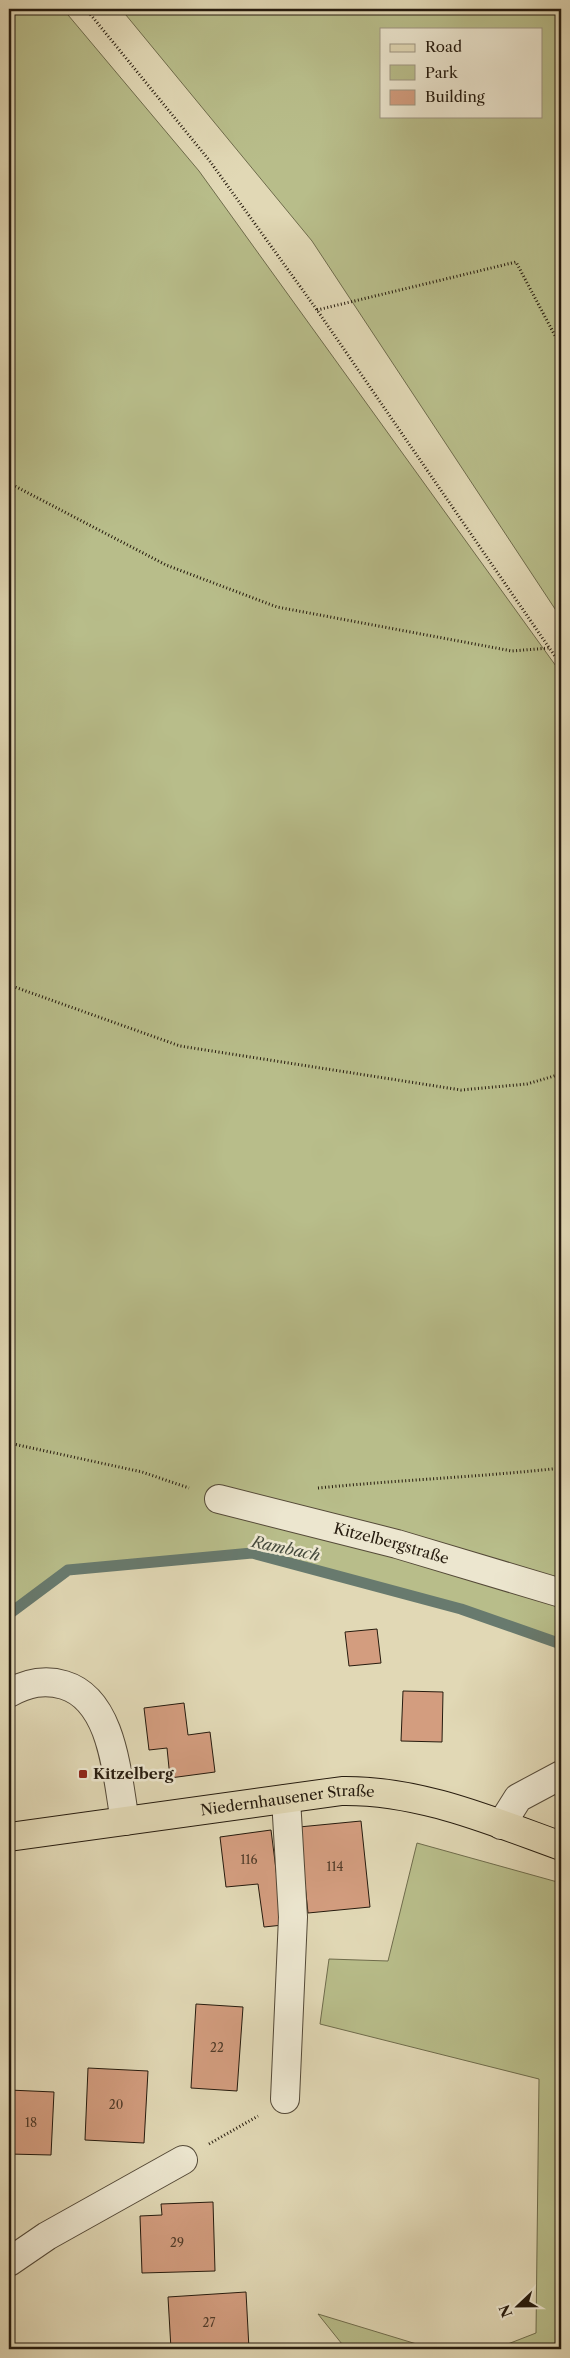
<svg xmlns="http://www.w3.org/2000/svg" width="570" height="2358" font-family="'Libre Caslon Text',serif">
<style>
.green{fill:#b8bd8a;stroke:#6f6c4c;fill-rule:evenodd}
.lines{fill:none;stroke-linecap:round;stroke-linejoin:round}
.stream{stroke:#687a6e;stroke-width:11}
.building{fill:#d39d7f;stroke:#261b0e}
.minor-casing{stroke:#554a38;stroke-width:30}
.major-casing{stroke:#261b0e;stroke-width:30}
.path{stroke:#261b0e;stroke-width:3;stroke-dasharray:1 2.5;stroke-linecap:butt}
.minor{stroke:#ece6cf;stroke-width:28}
.major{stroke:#e1d8b5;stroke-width:28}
.poi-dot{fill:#8f2418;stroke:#ece6cf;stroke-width:2}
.labels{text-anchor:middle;stroke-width:5;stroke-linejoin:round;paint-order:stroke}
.number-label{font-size:12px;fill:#513c2a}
.street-label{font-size:15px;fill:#261b0e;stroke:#ece6cf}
.poi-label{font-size:15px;font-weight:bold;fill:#261b0e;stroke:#ece6cf;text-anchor:start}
.water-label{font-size:16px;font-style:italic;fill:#474b3e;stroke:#ece6cf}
</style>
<rect width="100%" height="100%" fill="#e1d8b5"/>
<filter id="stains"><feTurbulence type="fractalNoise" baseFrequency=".004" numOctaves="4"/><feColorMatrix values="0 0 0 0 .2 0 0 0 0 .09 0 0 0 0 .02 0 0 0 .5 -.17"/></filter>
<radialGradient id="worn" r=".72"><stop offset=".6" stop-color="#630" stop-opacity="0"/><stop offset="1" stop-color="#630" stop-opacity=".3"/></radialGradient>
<g class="green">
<polygon points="9,9 63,9 199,171 561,673 561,1644 459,1605 252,1551 66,1567 9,1610"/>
<path d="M121,9h440v609l-249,-377zM381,29h160v87h-160z"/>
<polygon points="417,1843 561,1883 561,2349 495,2349 536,2333 539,2079 320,2024 329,1959 388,1961"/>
<polygon points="318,2314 433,2349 346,2349"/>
</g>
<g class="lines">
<polyline class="stream" points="9,1614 68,1570 252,1553 461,1609 561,1644"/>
</g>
<g class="building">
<polygon points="377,1629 381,1663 349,1666 345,1632"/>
<polygon points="403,1691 443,1692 442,1742 401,1741"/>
<polygon points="184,1703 188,1735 210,1732 215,1772 170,1778 167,1748 149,1750 144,1708"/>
<polygon points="361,1821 370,1907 308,1913 299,1827"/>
<polygon points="271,1830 283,1925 264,1927 258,1884 226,1887 220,1837"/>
<polygon points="196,2004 243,2007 237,2091 191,2088"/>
<polygon points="88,2068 148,2071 144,2143 85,2140"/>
<polygon points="9,2090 54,2092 51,2155 9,2154"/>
<polygon points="213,2202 215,2271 142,2273 140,2216 162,2215 161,2204"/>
<polygon points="246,2292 249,2349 171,2349 168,2297"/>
</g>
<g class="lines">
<defs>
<g id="minor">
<path id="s1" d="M219,1499l178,45 164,49"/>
<path d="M9,1693c18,-10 35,-14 55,-8 50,15 53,93 61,136"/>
<polyline points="501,1825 518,1798 561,1775"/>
<polyline points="285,2099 293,1917 286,1799"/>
<polyline points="9,2262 47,2236 183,2160"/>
</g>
<g id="major">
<path id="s2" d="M9,1837l333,-46c77,-1 147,29 219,55"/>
</g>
</defs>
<use href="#minor" class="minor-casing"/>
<use href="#major" class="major-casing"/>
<g class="path">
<polyline points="86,9 209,160 317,310 561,665"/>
<polyline points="317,310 516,262 561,347"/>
<polyline points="9,483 166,565 277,607 512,651 549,648"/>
<polyline points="9,985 180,1046 461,1090 527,1084 561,1074"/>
<polyline points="9,1443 142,1472 189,1488"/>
<path d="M318,1488c81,-8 162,-11 243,-20"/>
<polyline points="209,2144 258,2116"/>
</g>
<use href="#minor" class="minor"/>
<use href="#major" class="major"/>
</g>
<rect class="poi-dot" x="78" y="1769" width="10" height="10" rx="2.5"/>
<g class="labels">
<g class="number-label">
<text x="249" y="1864">116</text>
<text x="335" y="1871">114</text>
<text x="217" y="2052">22</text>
<text x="116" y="2109">20</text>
<text x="31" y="2127">18</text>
<text x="177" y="2247">29</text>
<text x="209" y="2327">27</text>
</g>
<g class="street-label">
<text dy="5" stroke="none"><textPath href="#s1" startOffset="178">Kitzelbergstraße</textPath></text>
<text dy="5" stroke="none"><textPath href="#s2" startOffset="281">Niedernhausener Straße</textPath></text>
</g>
<g class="poi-label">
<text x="93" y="1779">Kitzelberg</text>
</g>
<g class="water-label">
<text transform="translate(286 1548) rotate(12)" y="6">Rambach</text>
</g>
</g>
<rect width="570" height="2358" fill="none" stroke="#e1d8b5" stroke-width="30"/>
<rect x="10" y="10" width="550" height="2338" fill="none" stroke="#261b0e" stroke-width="2.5"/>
<rect x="15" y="15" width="540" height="2328" fill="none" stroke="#261b0e"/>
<rect x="380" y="28" width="162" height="90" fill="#ece6cf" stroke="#9d9582"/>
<rect x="390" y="44" width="25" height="8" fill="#e1d8b5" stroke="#9d9582"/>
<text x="425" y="52" font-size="15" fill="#261b0e">Road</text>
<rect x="390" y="65" width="25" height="15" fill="#b8bd8a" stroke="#9d9582"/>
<text x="425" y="78" font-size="15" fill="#261b0e">Park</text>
<rect x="390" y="90" width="25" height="15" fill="#d39d7f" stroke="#9d9582"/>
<text x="425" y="102" font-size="15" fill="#261b0e">Building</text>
<g transform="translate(518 2306) rotate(248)" stroke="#ece6cf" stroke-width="4" paint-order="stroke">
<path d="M0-4L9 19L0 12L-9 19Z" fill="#261b0e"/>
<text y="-8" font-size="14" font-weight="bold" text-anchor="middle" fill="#261b0e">N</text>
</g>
<rect width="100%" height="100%" filter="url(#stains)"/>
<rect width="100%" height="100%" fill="url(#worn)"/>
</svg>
